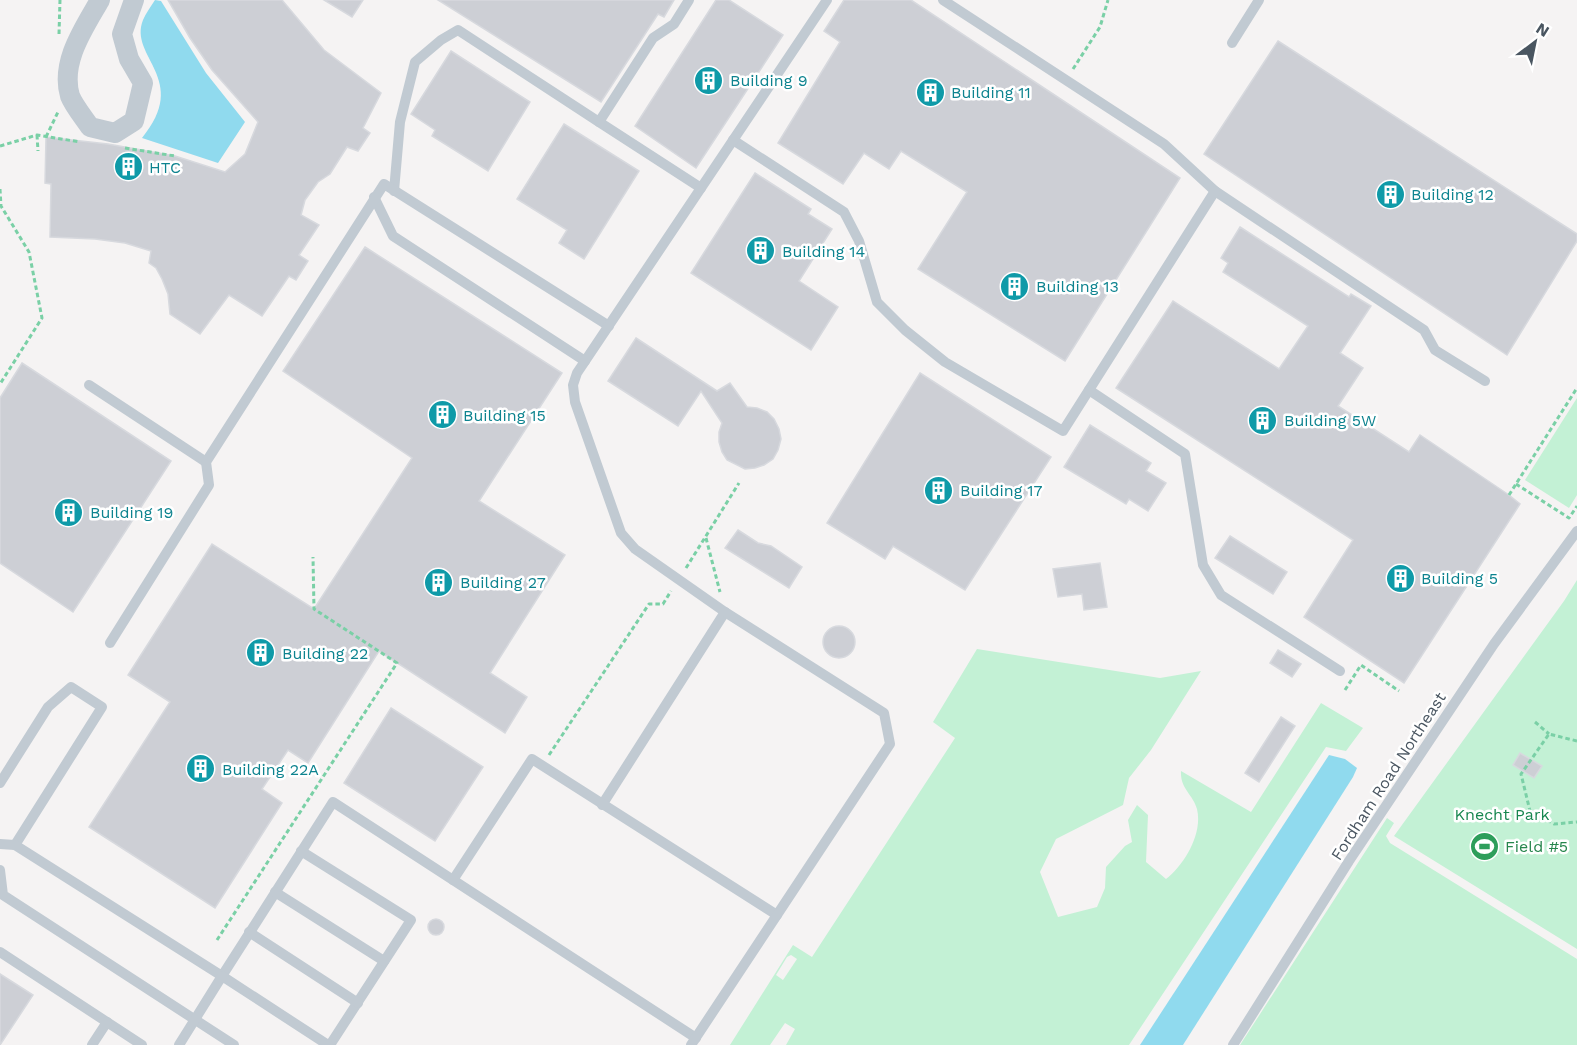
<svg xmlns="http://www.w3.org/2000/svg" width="1577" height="1045" font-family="'Work Sans',sans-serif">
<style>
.green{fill:#c3f1d5;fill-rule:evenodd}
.water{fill:#90daee}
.building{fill:#cdcfd5;stroke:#d7d9de;stroke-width:1.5}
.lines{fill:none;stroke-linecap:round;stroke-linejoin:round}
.path{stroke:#7ad0a6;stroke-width:3;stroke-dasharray:4.5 3;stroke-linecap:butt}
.lane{stroke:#c1cad2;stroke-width:10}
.street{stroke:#c1cad2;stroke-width:20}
.labels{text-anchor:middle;stroke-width:5;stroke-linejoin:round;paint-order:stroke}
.culture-label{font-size:16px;fill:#0d838f;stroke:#fff;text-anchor:start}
.street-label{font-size:16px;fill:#4a5661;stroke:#fff}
.park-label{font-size:16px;fill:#17864f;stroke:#fff}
.leisure-label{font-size:16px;fill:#27864d;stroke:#fff;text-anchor:start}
</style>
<rect width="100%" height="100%" fill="#f5f3f3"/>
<g class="green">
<polygon points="1577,398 1577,495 1569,508 1525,480"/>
<polygon points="1577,580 1577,949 1394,836 1564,601"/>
<path d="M977,649l183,29 41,-7 -50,79 -22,28 -6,27 -67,34 -16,33 18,45 39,-10 8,-19 1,-21 19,-21 7,-4 -4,-22 9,-15 11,10 -2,47 20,17c18,-14 37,-45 31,-70 -4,-15 -17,-20 -16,-38l70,41 70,-109 42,25 -17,23 -20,-4 -197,298h-343l9,-16 -10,-6 -15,22h-40l63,-100 19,12 143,-219 -22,-16zM791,955l6,4 -14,21 -7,-5 11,-18z"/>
<polygon points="1387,818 1394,823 1386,836 1390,843 1577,959 1577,1045 1240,1045"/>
</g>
<g class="water">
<path d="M155,0l6,1 45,72 39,49 -27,41 -76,-25c49,-59 -14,-81 1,-118 3,-7 8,-14 12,-20z"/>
<polygon points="1329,755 1345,759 1357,768 1353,777 1183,1045 1140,1045"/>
</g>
<g class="building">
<polygon points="168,0 282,0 324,50 381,93 363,128 370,133 358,151 347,147 330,174 318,182 305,200 301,215 319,225 299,255 308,261 296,280 289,276 262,316 229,295 200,334 170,314 168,294 162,279 156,268 149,263 151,251 125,243 95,239 50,237 51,184 45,183 46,137 108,144 175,156 225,172 245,154 258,122 212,70 190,38"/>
<polygon points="324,0 363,0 352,17"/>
<polygon points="438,0 674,0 664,17 658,14 601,102"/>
<polygon points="716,0 729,0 783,35 696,168 635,126"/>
<polygon points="844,0 911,0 1180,178 1065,361 918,269 967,192 901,151 889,169 864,153 843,184 778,143 840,42 824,31"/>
<polygon points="1278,41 1577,234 1577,241 1507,355 1204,154"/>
<polygon points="451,51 530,102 488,171 432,136 435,130 411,114"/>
<polygon points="564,124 639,171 584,259 559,243 567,230 517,199"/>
<polygon points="755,173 811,209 808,214 832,229 799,281 838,307 811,350 691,273"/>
<polygon points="1240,227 1349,297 1351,294 1371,306 1340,353 1363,368 1338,406 1409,452 1420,435 1509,495 1520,504 1404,683 1304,617 1353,540 1116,388 1173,301 1279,369 1308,326 1223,272 1228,263 1221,258"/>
<polygon points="365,247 562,373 479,501 565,555 490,673 527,697 505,733 379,651 308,763 288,750 262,789 282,803 215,908 89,827 170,702 128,675 212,544 314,609 412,458 283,371"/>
<polygon points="636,338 717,391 730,383 747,407 757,408 767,412 774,419 779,429 781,439 778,450 773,459 764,465 755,468 745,469 727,460 722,452 719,442 719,432 722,423 701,391 678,426 608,381"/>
<polygon points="22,363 171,461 73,612 0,563 0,398"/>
<polygon points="920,373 1051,457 965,590 893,546 885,559 827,523"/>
<polygon points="1090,425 1151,463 1146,471 1166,483 1148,511 1129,499 1126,504 1064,467"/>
<polygon points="738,530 758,543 771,546 802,567 789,588 725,548"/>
<polygon points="1230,536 1287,572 1273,594 1215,558"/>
<polygon points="1100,563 1107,607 1084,610 1082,594 1058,597 1053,569"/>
<circle cx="839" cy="642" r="16"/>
<polygon points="1278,650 1301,664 1292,677 1270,663"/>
<polygon points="391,708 483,767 435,841 344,783"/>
<polygon points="1281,717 1295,726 1259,782 1245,773"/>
<polygon points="1520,753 1542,766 1534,778 1513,765"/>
<circle cx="436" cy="927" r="8"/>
<polygon points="0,974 33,995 0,1045"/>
</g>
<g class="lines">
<g class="path">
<polyline points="59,34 60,0"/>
<polyline points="1073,69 1100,27 1108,0"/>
<polyline points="37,135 38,151"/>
<polyline points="46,137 58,112"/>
<polyline points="0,146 37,135 80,142"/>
<polyline points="125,148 175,156"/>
<polyline points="0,189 1,206 29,252 42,318 0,384"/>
<polyline points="1516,484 1569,518 1577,506"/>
<polyline points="1509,495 1577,388"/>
<polyline points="706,538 720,592"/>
<polyline points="686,568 739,483"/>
<polyline points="1345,690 1361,665 1399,691"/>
<polyline points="1535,722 1549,734"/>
<polyline points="1577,741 1549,734 1521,774 1530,811 1554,824 1577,822"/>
<polyline points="549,755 649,604 663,604 671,591"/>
<polyline points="217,940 397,663 314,609 313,557"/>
</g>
<g class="lane">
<polyline points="943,0 1164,144 1215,191 1424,330 1435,350 1485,381"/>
<polyline points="1232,43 1259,0"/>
<polyline points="599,122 701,188"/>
<polyline points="733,140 844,212 859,241 877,302 905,330 945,362 1063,431 1215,191"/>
<polyline points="394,191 400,122 415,62 441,40 458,30 599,122 653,38 674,24 689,0"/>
<polyline points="374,197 393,236 585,361"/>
<polyline points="89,385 206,462"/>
<polyline points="1089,390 1185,454 1203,565 1221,595 1340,671"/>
<polyline points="110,643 209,485 206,462 384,184 609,326"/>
<polyline points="0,783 48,707 71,687 102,707 15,845"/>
<polyline points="602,805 725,612"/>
<polyline points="0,844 15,845 222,976 333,802 696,1038"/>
<polyline points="301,851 411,920 330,1045"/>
<polyline points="0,870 3,895 234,1045"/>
<polyline points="453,880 532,759 777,915"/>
<polyline points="275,892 384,961"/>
<polyline points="249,932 358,1003"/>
<polyline points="0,952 142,1045"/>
<polyline points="92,1045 107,1022"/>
<polyline points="179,1045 222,976 328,1045"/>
<polyline points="691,1045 890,744 884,713 725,612 635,549 621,533 575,402 573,385 577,373 827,0"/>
<polyline points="1233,1045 1349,861 1494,644 1577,531"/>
</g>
<path class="street" d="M100,0c-16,28 -40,62 -30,96 4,10 14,22 20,31l25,6 19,-12 9,-38 -14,-24 -7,-25 12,-34"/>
</g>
<defs>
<symbol id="building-disc" viewBox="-11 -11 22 22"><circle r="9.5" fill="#0f9aa8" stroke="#fff"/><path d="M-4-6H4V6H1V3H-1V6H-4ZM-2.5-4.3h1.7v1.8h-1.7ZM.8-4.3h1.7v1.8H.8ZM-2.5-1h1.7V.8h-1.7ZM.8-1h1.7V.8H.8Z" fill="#fff"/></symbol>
<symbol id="stadium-disc" viewBox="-11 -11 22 22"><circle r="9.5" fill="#2e9e5b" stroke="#fff"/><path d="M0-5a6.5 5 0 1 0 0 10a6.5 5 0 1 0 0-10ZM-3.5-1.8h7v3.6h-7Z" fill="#fff"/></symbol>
</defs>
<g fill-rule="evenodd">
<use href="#building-disc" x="692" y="64" width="33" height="33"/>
<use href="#building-disc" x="914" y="76" width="33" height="33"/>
<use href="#building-disc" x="112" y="150" width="33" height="33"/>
<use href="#building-disc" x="1374" y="178" width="33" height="33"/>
<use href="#building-disc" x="744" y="234" width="33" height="33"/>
<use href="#building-disc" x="998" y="270" width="33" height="33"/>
<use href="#building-disc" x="426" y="398" width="33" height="33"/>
<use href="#building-disc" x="1246" y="404" width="33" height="33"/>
<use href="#building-disc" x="922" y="474" width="33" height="33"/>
<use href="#building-disc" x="52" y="496" width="33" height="33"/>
<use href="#building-disc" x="1384" y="562" width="33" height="33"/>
<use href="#building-disc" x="422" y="566" width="33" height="33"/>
<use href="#building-disc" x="244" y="636" width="33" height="33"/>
<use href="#building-disc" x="184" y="752" width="33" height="33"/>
<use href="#stadium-disc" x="1468" y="830" width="33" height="33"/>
</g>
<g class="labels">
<g class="culture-label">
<text x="730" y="86">Building 9</text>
<text x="951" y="98">Building 11</text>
<text x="149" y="173">HTC</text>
<text x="1411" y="200">Building 12</text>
<text x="782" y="257">Building 14</text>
<text x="1036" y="292">Building 13</text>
<text x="463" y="421">Building 15</text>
<text x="1284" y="426">Building 5W</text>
<text x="960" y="496">Building 17</text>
<text x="90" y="518">Building 19</text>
<text x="1421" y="584">Building 5</text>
<text x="460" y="588">Building 27</text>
<text x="282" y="659">Building 22</text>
<text x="222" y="775">Building 22A</text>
</g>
<g class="street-label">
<text transform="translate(1388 776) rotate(-57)" y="6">Fordham Road Northeast</text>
</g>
<g class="park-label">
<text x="1502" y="820">Knecht Park</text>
</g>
<g class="leisure-label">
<text x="1505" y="852">Field #5</text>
</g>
</g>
<g transform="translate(1535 42) rotate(32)" stroke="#ffffff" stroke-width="4.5" paint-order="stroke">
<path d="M0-4.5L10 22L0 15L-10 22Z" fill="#4a5661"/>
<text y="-9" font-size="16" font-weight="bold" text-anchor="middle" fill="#4a5661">N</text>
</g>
</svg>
